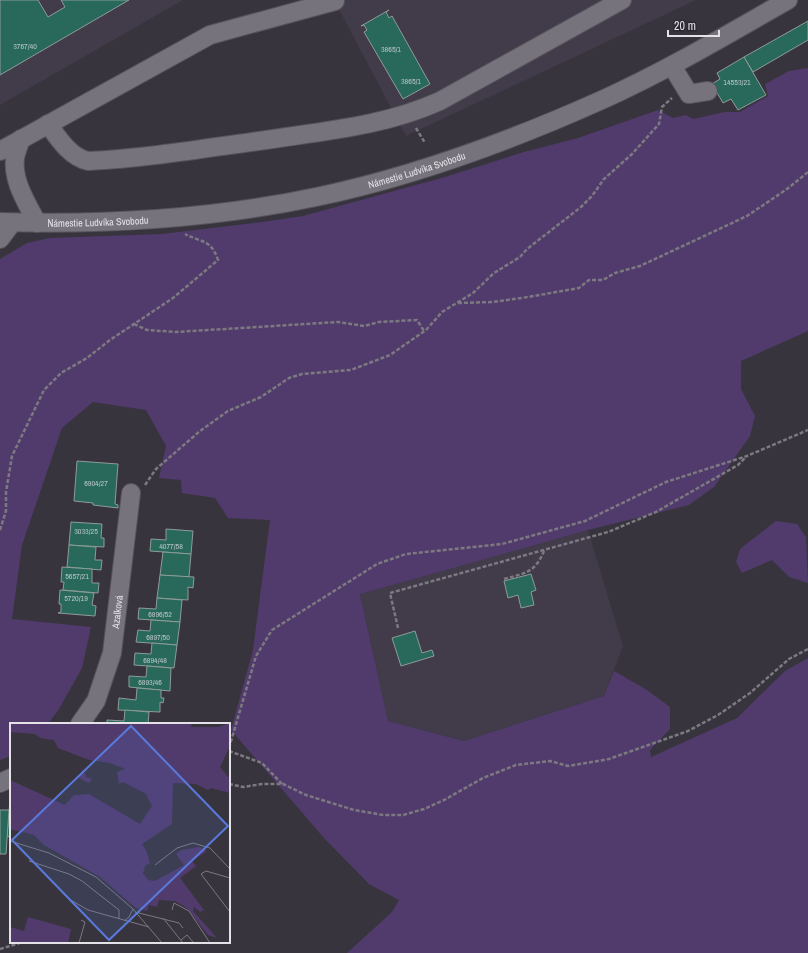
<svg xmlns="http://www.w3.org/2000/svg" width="808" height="953" font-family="'Archivo Narrow',sans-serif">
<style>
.built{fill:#413b4a}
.green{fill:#513b6c}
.building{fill:#29695c;stroke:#8e9c98}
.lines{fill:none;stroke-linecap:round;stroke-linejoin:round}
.minor-casing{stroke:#56535b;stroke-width:20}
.path{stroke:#7d7981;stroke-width:2.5;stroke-dasharray:4 2;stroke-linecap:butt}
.minor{stroke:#77737d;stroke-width:18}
.labels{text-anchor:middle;stroke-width:3;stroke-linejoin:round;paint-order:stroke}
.number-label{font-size:8px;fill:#b5c3c4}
.street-label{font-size:10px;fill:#e4e1e7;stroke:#2e2a33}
.inset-road{fill:none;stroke:#7d7981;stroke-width:1}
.view{fill:#597adc;fill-opacity:0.15;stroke:#597adc;stroke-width:2}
.inset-edge{fill:none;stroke:#e4e1e7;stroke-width:2}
</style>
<rect width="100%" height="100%" fill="#38343d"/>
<g class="built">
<polygon points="0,0 183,0 0,105"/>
<polygon points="334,0 696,0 406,136"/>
<polygon points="588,530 623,646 604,696 464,741 388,721 360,593"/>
</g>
<g class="green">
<polygon points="808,68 808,331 741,361 741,389 755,416 750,436 714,487 689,505 588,530 360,594 388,721 464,741 604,696 614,671 647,690 670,707 670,729 650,750 651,757 737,718 785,671 808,658 808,953 347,953 392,912 399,900 369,884 324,838 231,730 253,650 270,520 228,518 215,498 182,493 181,480 159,478 166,446 146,410 93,402 62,428 22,545 12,619 91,627 82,668 59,709 48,724 11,724 11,756 0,760 0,259 27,243 50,238 162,234 262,222 303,216 445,177 524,152 578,138 658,110 673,118 686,115 693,119 725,112 740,112 768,96 765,84 789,71"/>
<polygon points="776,521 797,524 806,537 808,583 789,577 772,560 742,573 736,562 740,549"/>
</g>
<g class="building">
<polygon points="0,0 38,0 48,17 65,7 61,0 129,0 0,75"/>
<polygon points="389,10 386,12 389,18 392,16 430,84 403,99 364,32 367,30 364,25 361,26"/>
<polygon points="808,21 808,40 753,72 744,57"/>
<polygon points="744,57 766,95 738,110 731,99 723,103 712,84 720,79 717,73"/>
<polygon points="77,461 118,464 115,504 118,505 118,508 93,505 93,503 74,501"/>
<polygon points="71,522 102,524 101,538 104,538 104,547 69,545"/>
<polygon points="166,529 193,531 191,554 150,551 151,539 166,540"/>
<polygon points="69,545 96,547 95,560 102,560 101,570 67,567"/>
<polygon points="163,552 191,554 189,577 160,575"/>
<polygon points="62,567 92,569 92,583 99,583 98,593 63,590 64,582 61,582"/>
<polygon points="531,574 536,590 531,592 534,605 521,608 518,595 508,598 504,581"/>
<polygon points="160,575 194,577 193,588 188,587 188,600 157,598"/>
<polygon points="60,590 94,593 92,605 96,606 95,616 58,613 61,612 61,604 59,604"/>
<polygon points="157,598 182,600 180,622 138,619 139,608 156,609"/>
<polygon points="151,620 180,622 177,645 136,642 138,630 150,631"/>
<polygon points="415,631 422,653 432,650 434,656 401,666 392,638"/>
<polygon points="152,643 177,645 174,668 134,665 135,653 151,654"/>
<polygon points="147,666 171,668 170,691 129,687 129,676 146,677"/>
<polygon points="137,688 161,690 161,698 164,698 163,703 160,702 160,712 118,710 119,698 136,700"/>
<polygon points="125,710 149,712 148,724 107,724 107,720 124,721"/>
<polygon points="10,800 11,800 11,837 7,836"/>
<polygon points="0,810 9,810 6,854 0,854"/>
</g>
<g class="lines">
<defs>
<g id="minor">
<polyline points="672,66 689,94 708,91"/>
<path d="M48,124c10,14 22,33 40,37 60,-3 119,-13 178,-21 59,-9 119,-14 174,-39l182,-101"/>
<path d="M21,139c-2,6 -5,13 -6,19 -3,23 12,45 22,65"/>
<polyline points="0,151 210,35 335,1"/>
<path id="s1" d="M0,222c106,3 212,-3 316,-25 96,-20 199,-58 288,-98 64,-29 124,-65 184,-99"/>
<polyline points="0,239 12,223"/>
<path id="s2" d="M80,724l16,-23 16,-48 19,-160"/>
<polyline points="0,783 11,778"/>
</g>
</defs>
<use href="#minor" class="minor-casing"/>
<g class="path">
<polyline points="416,128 425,143"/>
<polyline points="458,303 493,302 528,297 579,288 589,280 603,280 615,273 640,266 747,216 787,189 808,172"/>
<polyline points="134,324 147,330 176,332 338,322 364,326 379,322 417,320 424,331"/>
<polyline points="145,485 156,469 200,431 228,411 261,397 289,378 302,374 351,370 390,355 426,330 442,312 473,293 494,273 520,257 527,249 581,207 592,196 604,179 632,154 659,124 662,107 672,98"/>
<path d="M0,530l6,-19v-19l6,-36 32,-66 17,-17 26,-15 23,-18 63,-42 45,-38c-7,-21 -16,-17 -33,-26"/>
<path d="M504,579c21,-6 31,-6 40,-28"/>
<polyline points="398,628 390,593 608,532 656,512 738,465 746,457"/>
<polyline points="229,748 256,656 272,630 377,564 406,554 502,544 585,521 666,482 747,456 808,430"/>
<polyline points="229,751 262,763 282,784"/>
<polyline points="229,784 243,787 262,784 283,784 306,795 354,810 383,815 403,815 424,809 444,800 483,778 516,765 550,761 568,766 609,759 688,731 718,715 750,693 789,659 808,649"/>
<polyline points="0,949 23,942"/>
</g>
<use href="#minor" class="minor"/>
</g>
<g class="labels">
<g class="number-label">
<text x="25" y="49">3767/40</text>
<text x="391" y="52">3865/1</text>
<text x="411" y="84">3865/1</text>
<text x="737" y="85">14553/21</text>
<text x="96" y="486">6904/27</text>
<text x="86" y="534">3033/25</text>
<text x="171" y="549">4077/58</text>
<text x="77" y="579">5657/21</text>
<text x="76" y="601">5720/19</text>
<text x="160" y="617">6896/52</text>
<text x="158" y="640">6897/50</text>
<text x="155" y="663">6894/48</text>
<text x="150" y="685">6893/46</text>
</g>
<g class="street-label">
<text dy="4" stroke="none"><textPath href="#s1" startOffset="422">Námestie Ludvíka Svobodu</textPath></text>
<text dy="4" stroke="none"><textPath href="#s1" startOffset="98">Námestie Ludvíka Svobodu</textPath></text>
<text dy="4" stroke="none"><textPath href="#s2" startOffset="120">Azalková</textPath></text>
</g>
</g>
<g transform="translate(10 723)">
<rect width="220" height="220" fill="#38343d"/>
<path d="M0,0h182l-1,4h28l11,-4v23l-10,21 10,12v14l-19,-5 -3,2 -12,-6 -23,-1 -1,41 -30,20 4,6 4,13 -5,3 -2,7 5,7 7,1 29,-16 -8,-11 6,-4 17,-3 8,4 -15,10 4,5 -16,12 24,32 -4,2 -6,-5 -1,4 24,27 -9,-3 -21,-27 -12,-7 -16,-1 -2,7 -8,-2 -2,6 -11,-3 -36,-31 -56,-32 -10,-10 -24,-6v-49l55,25 9,-10 15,-1 51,30 12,-18 -6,-12 -23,-12 -4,2 -2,-12 8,-3 -15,-6 -21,-3 -31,-12 -4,-8 -14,-2 -5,-4 -25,-2zM73,46l3,8 6,2 -3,4 -10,-5zM18,194l43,12 -3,14h-58v-16l14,4z" fill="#513b6c"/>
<path class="inset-road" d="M0,118l39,12 47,24 37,32 29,34M19,138l40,13 13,7 37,29v9M145,142l22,-17 16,-5 17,5 20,21M220,155l-24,-7 -5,3 29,38M59,176l19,11 61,17M162,187l2,-7 15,8 21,32M125,189l44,11 4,5M153,195l20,25M114,198l5,-4 4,-8M171,217l6,-5 7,8M69,220l6,-21 -4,-2"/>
<path class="view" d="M121,3l97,100 -119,114 -97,-100z"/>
<rect width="220" height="220" class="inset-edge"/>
</g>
<path d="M668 30v6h51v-6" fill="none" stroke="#e4e1e7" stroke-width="2"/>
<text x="674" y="30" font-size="12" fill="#e4e1e7" stroke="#2e2a33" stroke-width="3" paint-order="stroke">20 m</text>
</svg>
